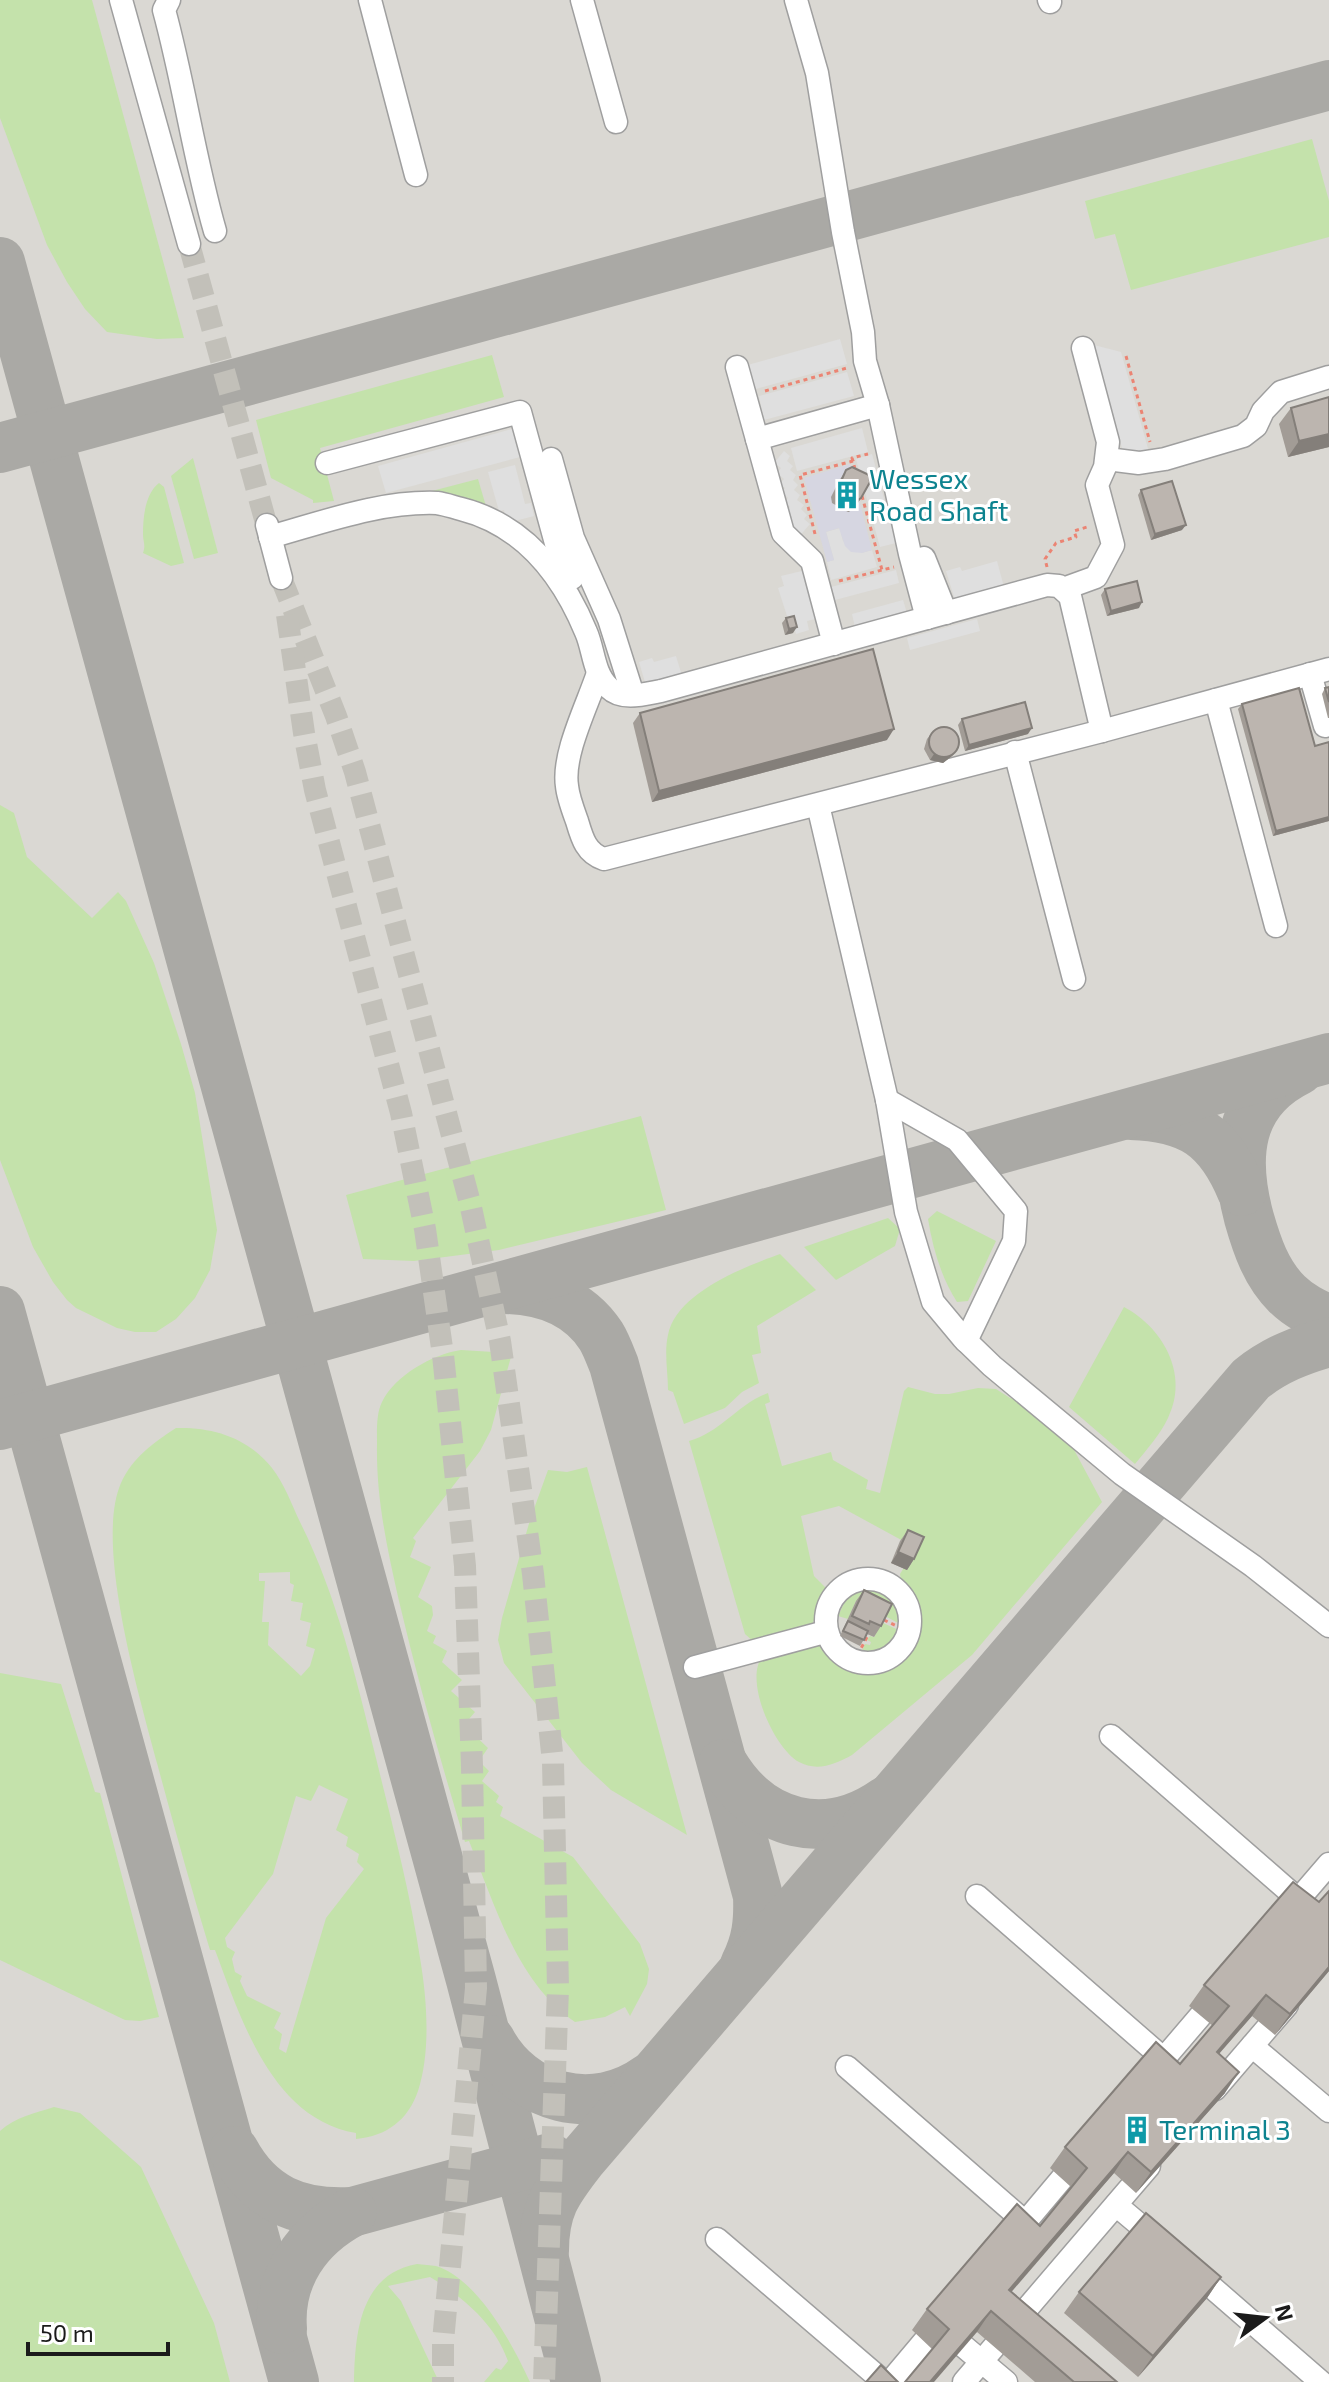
<svg xmlns="http://www.w3.org/2000/svg" width="1329" height="2382" font-family="'Exo 2',sans-serif">
<style>
.airport{fill:#dad8d3}
.grass{fill:#c4e2ab;fill-rule:evenodd}
.parking{fill:#dfdfdf}
.plaza{fill:#d6d6e1}
.lines{fill:none;stroke-linecap:round;stroke-linejoin:round}
.taxiway{stroke:#aaa9a5;stroke-width:50}
.minor-tunnel{stroke:#c2c0b9;stroke-width:22;stroke-dasharray:22 11;stroke-linecap:butt}
.minor-casing{stroke:#9f9f9f;stroke-width:25}
.path{stroke:#eb8473;stroke-width:3;stroke-dasharray:4 4;stroke-linecap:butt}
.minor{stroke:#fff;stroke-width:22}
.wall{fill:#a29c96}
.shaded-wall{fill:#847f7a}
.building{fill:#bcb5af;stroke:#847f7a;stroke-width:2}
.labels{text-anchor:middle;stroke-width:6;stroke-linejoin:round;paint-order:stroke}
.culture-label{font-size:28px;fill:#0d838f;stroke:#fff;text-anchor:start}
</style>
<rect width="100%" height="100%" fill="#ece9e1"/>
<rect class="airport" x="0" y="0" width="1329" height="2382"/>
<g class="grass">
<polygon points="0,0 92,0 184,338 157,339 107,332 85,309 67,282 47,245 0,118"/>
<polygon points="1312,139 1329,201 1329,237 1131,290 1115,234 1095,239 1085,201"/>
<polygon points="492,355 504,397 320,448 334,501 313,503 313,500 271,478 256,420"/>
<polygon points="193,458 218,553 194,559 171,476"/>
<polygon points="478,479 488,513 428,492"/>
<path d="M159,483l5,4 20,76 -13,3 -28,-13c3,-8 0,-11 0,-19 0,-17 2,-40 16,-51z"/>
<polygon points="0,805 14,813 27,857 92,918 118,892 126,901 154,963 181,1044 195,1093 217,1230 210,1270 195,1298 176,1319 156,1332 135,1332 117,1328 76,1308 67,1300 53,1282 33,1247 0,1160"/>
<polygon points="641,1116 666,1210 499,1250 414,1261 363,1259 346,1195"/>
<path d="M937,1211l59,30 -28,60 -11,1c-16,-25 -24,-53 -29,-83z"/>
<polygon points="888,1218 900,1229 895,1246 836,1280 804,1247"/>
<path d="M780,1254l36,36 -59,36 4,27 -9,2 7,28 -17,9 -17,16 -41,16 -11,-32 -5,-2c0,-17 -4,-38 0,-55 8,-42 76,-68 112,-81z"/>
<path d="M1124,1307c38,20 66,67 44,111 -8,17 -21,31 -33,46l-66,-57z"/>
<path d="M461,1350l51,3 -21,77 -11,21 -67,87 3,3 -6,16 21,10 -13,30 14,9 1,9 -6,16 9,5 -3,7 14,8 -5,11 20,18 -11,11 24,21 -11,13 24,23 -9,13 10,10 -7,10 17,15 -3,6 7,5 -3,9 73,41 67,87 9,25 -2,15 -17,32 -5,-9 -20,10 -30,5c-58,-39 -81,-119 -106,-181l-4,1c-24,-80 -47,-160 -66,-241 -12,-53 -23,-103 -22,-157 0,-13 -1,-30 5,-42 12,-26 51,-48 79,-52z"/>
<path d="M908,1387l27,7h14l29,-6 18,1 14,9 15,3 47,45 30,56 -130,153 -120,100c-16,9 -35,17 -53,7 -25,-14 -55,-81 -37,-105 14,-4 33,-12 48,-13 10,0 14,4 22,10 21,15 41,16 63,3 12,-7 20,-23 20,-37 0,-18 -13,-30 -15,-46l16,-26 -77,-42 -38,10 13,60 13,13 -5,17 -10,18 -57,19 -10,-9 -56,-193c31,-8 49,-37 79,-48l2,9 -5,2 17,62 49,-14 2,8 35,20 -2,9 14,4 24,-102z"/>
<path d="M176,1428c38,-1 72,10 96,40 12,15 20,37 28,54 37,74 56,156 76,236 16,66 34,133 44,200 7,41 11,93 -2,133 -10,29 -31,45 -62,48v-6c-84,-14 -115,-114 -141,-183h-5c-19,-62 -36,-124 -53,-187 -17,-65 -63,-219 -36,-280 12,-26 32,-40 55,-55zM290,1572v11l4,2 -3,16 12,2 -3,17 11,3 -5,23 9,3 -5,17 -9,10 -33,-31 1,-23h-7l3,-41h-6v-8zM319,1785l29,14 -12,31 12,7 -2,9 13,8 -2,8 7,7 -38,49 -40,135 -7,-4 3,-15 -8,-6 7,-15 -34,-17 -7,-15 2,-5 -7,-4 -3,-13 3,-7 -8,-5 -2,-9 48,-64 23,-78 15,5z"/>
<polygon points="587,1467 687,1835 611,1790 582,1763 504,1663 498,1640 502,1618 530,1520 548,1470 567,1472"/>
<path d="M864,1582c24,2 44,18 40,44l-48,-25 -8,18 -10,-3 13,-27z"/>
<path d="M881,1622l22,10c-8,19 -24,30 -44,26l6,-14 5,1 1,-3 -4,-2 3,-4 4,1z"/>
<polygon points="0,1673 61,1684 95,1792 100,1793 159,2017 140,2021 125,2020 0,1960"/>
<path d="M54,2107l26,6 61,54 73,156 16,59h-230v-251c15,-14 36,-18 54,-24z"/>
<path d="M417,2264c6,1 14,1 19,2 42,13 77,79 94,116h-46l12,-14 5,2 7,-9c-13,-37 -45,-64 -78,-84l-42,9 13,15 38,81h-85c1,-49 6,-108 63,-118z"/>
</g>
<g class="parking">
<polygon points="840,339 847,364 752,390 744,366"/>
<polygon points="1094,345 1121,352 1152,463 1128,470"/>
<polygon points="847,372 854,396 764,420 759,396"/>
<polygon points="862,428 868,452 797,471 791,448"/>
<polygon points="512,429 520,457 386,493 378,466"/>
<polygon points="784,451 790,456 787,461 793,466 790,470 796,475 793,480 798,485 794,490 800,495 797,500 804,505 801,509 807,515 804,519 810,524 798,538 790,532 794,527 788,522 792,517 786,513 790,507 784,502 788,498 782,492 785,488 779,484 784,479 777,473 781,468 774,463"/>
<polygon points="872,454 896,543 880,547 856,459"/>
<polygon points="515,465 525,504 531,503 534,516 507,523 504,510 499,511 488,472"/>
<polygon points="840,528 843,541 862,553 872,550 877,567 831,580 827,562 834,560 826,532"/>
<polygon points="997,561 1004,587 955,600 946,571 960,567 962,571"/>
<polygon points="806,570 820,618 807,621 809,630 796,634 792,619 788,619 778,588 784,586 781,576"/>
<polygon points="896,570 899,583 835,600 831,587"/>
<polygon points="903,600 907,613 855,627 852,614"/>
<polygon points="977,619 980,631 910,650 907,638"/>
<polygon points="676,656 683,679 647,689 639,662 652,658 654,662"/>
</g>
<polygon class="plaza" points="850,464 872,550 862,553 851,552 845,546 839,528 826,532 834,560 827,562 804,478"/>
<g class="lines">
<g class="taxiway">
<polyline points="0,262 471,1980 576,2382"/>
<polyline points="0,448 1329,85"/>
<path d="M1299,1070c-63,31 -66,88 -50,148 8,28 17,55 38,76 12,12 27,19 42,26"/>
<path d="M1131,1115c60,2 88,21 111,76"/>
<path d="M502,1289c39,0 76,12 99,47 5,8 9,19 13,29l144,531c1,26 -1,45 -13,69"/>
<polyline points="0,1311 294,2382"/>
<polyline points="0,1425 1329,1058"/>
<path d="M723,1764c37,62 103,79 163,37"/>
<path d="M490,2040c31,59 104,78 159,38"/>
<path d="M234,2151c26,48 65,64 118,61l198,-54"/>
<path d="M544,2251c0,-42 12,-59 37,-91l670,-781c24,-19 49,-29 78,-37"/>
<path d="M282,2329c-4,-52 25,-93 70,-117"/>
</g>
<g class="minor-tunnel">
<polyline points="189,244 266,523"/>
<polyline points="281,578 336,716 355,772 470,1203 500,1341 533,1574 553,1762 558,1988 544,2382"/>
<polyline points="287,615 304,733 315,790 401,1113 425,1229 443,1355 465,1566 472,1766 476,1988 443,2341 443,2382"/>
</g>
<defs>
<g id="minor">
<polyline points="121,0 189,244"/>
<path d="M169,0l-5,10c20,73 30,148 51,221"/>
<polyline points="370,0 416,175"/>
<polyline points="582,0 616,122"/>
<polyline points="796,0 817,73 843,232 863,332 865,361 878,405 910,554 927,618"/>
<polyline points="1049,0 1050,2"/>
<polyline points="737,367 783,533 812,561 834,644"/>
<polyline points="757,439 878,405"/>
<polyline points="551,459 573,538 609,619 633,695"/>
<polyline points="1107,459 1139,463 1165,459 1243,436 1256,426 1263,411 1281,392 1329,377"/>
<polyline points="327,463 520,412 560,558 572,578"/>
<polyline points="267,525 281,578"/>
<path d="M270,537c54,-15 110,-36 167,-34 8,1 16,4 24,6 63,16 101,65 125,123 8,18 7,41 23,56 13,13 36,6 52,3l386,-106 12,1 11,10 32,135"/>
<polyline points="924,558 946,613"/>
<polyline points="1063,589 1096,577 1113,545 1097,485 1105,467 1108,442 1083,348"/>
<path d="M598,673c-10,31 -36,81 -31,113 1,11 6,24 10,35 5,17 9,32 27,38l498,-128 227,-62"/>
<polyline points="1310,674 1325,726 1329,725"/>
<polyline points="1216,700 1276,926"/>
<polyline points="1015,752 1074,979"/>
<polyline points="818,805 887,1100 906,1212 933,1302 963,1338 992,1366 1122,1474 1253,1566 1329,1626"/>
<polyline points="887,1100 957,1140 1016,1211 1014,1241 966,1341"/>
<circle cx="868" cy="1621" r="42"/>
<polyline points="695,1667 825,1632"/>
<polyline points="1111,1736 1299,1900"/>
<polyline points="977,1896 1164,2059"/>
<polyline points="1286,1914 1329,1864"/>
<polyline points="1252,2046 1329,2111"/>
<polyline points="847,2067 1025,2222"/>
<polyline points="1149,2076 1220,1993"/>
<polyline points="1215,2089 1287,2005"/>
<polyline points="1116,2205 1160,2242"/>
<polyline points="1012,2238 1080,2157"/>
<polyline points="717,2239 884,2382"/>
<polyline points="1192,2270 1321,2382"/>
<polyline points="943,2329 1006,2382"/>
<polyline points="890,2382 943,2319"/>
<polyline points="964,2382 1149,2166"/>
</g>
</defs>
<use href="#minor" class="minor-casing"/>
<g class="path">
<polyline points="1126,356 1150,442"/>
<polyline points="765,391 847,368"/>
<polyline points="853,461 852,458 868,454"/>
<polyline points="862,496 882,570"/>
<polyline points="815,534 800,475 853,461 855,469"/>
<polyline points="1047,567 1045,559 1056,543 1076,537 1074,531 1087,527"/>
<polyline points="839,581 894,567"/>
<polyline points="884,1620 909,1632"/>
<polyline points="854,1662 868,1635"/>
</g>
<use href="#minor" class="minor"/>
</g>
<g class="wall">
<polygon points="1291,408 1329,447 1288,457 1279,424"/>
<polygon points="846,470 861,498 854,509 848,512 832,503 831,497 839,481"/>
<polygon points="1141,490 1182,530 1151,540 1138,495"/>
<polygon points="1105,589 1139,608 1107,616 1101,595"/>
<polygon points="786,618 793,633 785,635 782,623"/>
<polygon points="1329,687 1329,718 1328,718 1322,694 1325,688"/>
<polygon points="1242,704 1329,821 1273,836 1238,709"/>
<polygon points="640,713 887,740 652,802 633,723"/>
<polygon points="962,719 1028,734 965,751 958,725"/>
<polygon points="931,734 956,751 952,756 943,763 930,760 924,749 927,739"/>
<polygon points="908,1530 914,1559 907,1570 891,1563 900,1541"/>
<polygon points="864,1590 881,1626 874,1637 867,1634 860,1646 840,1636 856,1601"/>
<polygon points="1329,1891 1329,1971 1275,2035 1252,2016 1219,2054 1225,2093 1136,2193 1114,2173 1011,2291 1117,2382 1035,2382 977,2332 932,2349 912,2330 927,2309 1040,2226 1071,2187 1050,2168 1065,2147 1180,2064 1213,2026 1189,2006 1204,1985 1319,1902"/>
<polygon points="1221,2277 1207,2298 1138,2377 1064,2313 1079,2292"/>
</g>
<g class="shaded-wall">
<polygon points="1329,434 1329,447 1288,457 1299,441"/>
<polygon points="861,498 854,509 848,512 856,501"/>
<polygon points="1186,525 1182,530 1151,540 1155,534"/>
<polygon points="1142,602 1139,608 1107,616 1111,611"/>
<polygon points="797,627 793,633 785,635 789,629"/>
<polygon points="1032,728 1028,734 965,751 969,745"/>
<polygon points="894,729 887,740 652,802 659,791"/>
<polygon points="956,751 952,756 943,763 930,760 934,754"/>
<polygon points="1329,817 1329,821 1273,836 1276,831"/>
<polygon points="898,1552 914,1559 907,1570 891,1563"/>
<polygon points="1329,1967 1329,1971 1275,2035 1290,2014"/>
<polygon points="1266,1995 1252,2016 1202,2073 1217,2052"/>
<polygon points="1239,2072 1225,2093 1136,2193 1151,2172"/>
<polygon points="1128,2152 1114,2173 995,2311 1009,2290"/>
<polygon points="1221,2277 1207,2298 1138,2377 1153,2356"/>
<polygon points="991,2311 977,2332 934,2382 930,2382"/>
</g>
<g class="building">
<polygon points="1329,397 1329,434 1299,441 1291,408"/>
<polygon points="852,467 869,475 870,482 861,498 856,501 840,493 839,486 846,470"/>
<polygon points="1172,481 1186,525 1155,534 1141,490"/>
<polygon points="1137,581 1142,602 1111,611 1105,589"/>
<polygon points="794,616 797,627 789,629 786,618"/>
<polygon points="873,649 894,729 659,791 640,713"/>
<polygon points="1329,687 1329,702 1325,688"/>
<polygon points="1299,688 1315,746 1329,742 1329,817 1276,831 1242,704"/>
<polygon points="1025,702 1032,728 969,745 962,719"/>
<circle cx="944" cy="742" r="15"/>
<polygon points="908,1530 924,1537 914,1559 898,1552"/>
<polygon points="864,1590 892,1604 881,1626 870,1621 869,1624 852,1616"/>
<polygon points="848,1621 868,1631 864,1640 843,1631"/>
<polygon points="1293,1882 1319,1902 1329,1891 1329,1967 1290,2014 1266,1995 1217,2052 1239,2072 1151,2172 1128,2152 1009,2290 1117,2382 1074,2382 991,2311 930,2382 905,2382 949,2329 927,2309 1017,2204 1040,2226 1087,2168 1065,2147 1156,2042 1180,2064 1229,2006 1204,1985"/>
<polygon points="1146,2213 1221,2277 1153,2356 1079,2292"/>
<polygon points="881,2365 898,2382 866,2382"/>
</g>
<defs>
<symbol id="building-bare" viewBox="-9 -9 18 18"><path d="M-4-6H4V6H1V3H-1V6H-4ZM-2.5-4.3h1.7v1.8h-1.7ZM.8-4.3h1.7v1.8H.8ZM-2.5-1h1.7V.8h-1.7ZM.8-1h1.7V.8H.8Z" fill="#0f9aa8" stroke="#fff" stroke-width="2.5" paint-order="stroke"/></symbol>
</defs>
<g fill-rule="evenodd">
<use href="#building-bare" x="827" y="475" width="40" height="40"/>
<use href="#building-bare" x="1117" y="2110" width="40" height="40"/>
</g>
<g class="labels">
<g class="culture-label">
<text x="869" y="489">Wessex<tspan x="869" dy="32">Road Shaft</tspan></text>
<text x="1159" y="2140">Terminal 3</text>
</g>
</g>
<g transform="translate(1265 2318) rotate(75)" stroke="#ffffff" stroke-width="6" paint-order="stroke">
<path d="M0-6L14 30L0 20L-14 30Z" fill="#1b1b1b"/>
<text y="-12" font-size="22" font-weight="bold" text-anchor="middle" fill="#1b1b1b">N</text>
</g>
<path d="M28 2342v12h140v-12" fill="none" stroke="#1b1b1b" stroke-width="4"/>
<text x="40" y="2342" font-size="24" fill="#1b1b1b" stroke="#ffffff" stroke-width="6" paint-order="stroke">50 m</text>
</svg>
